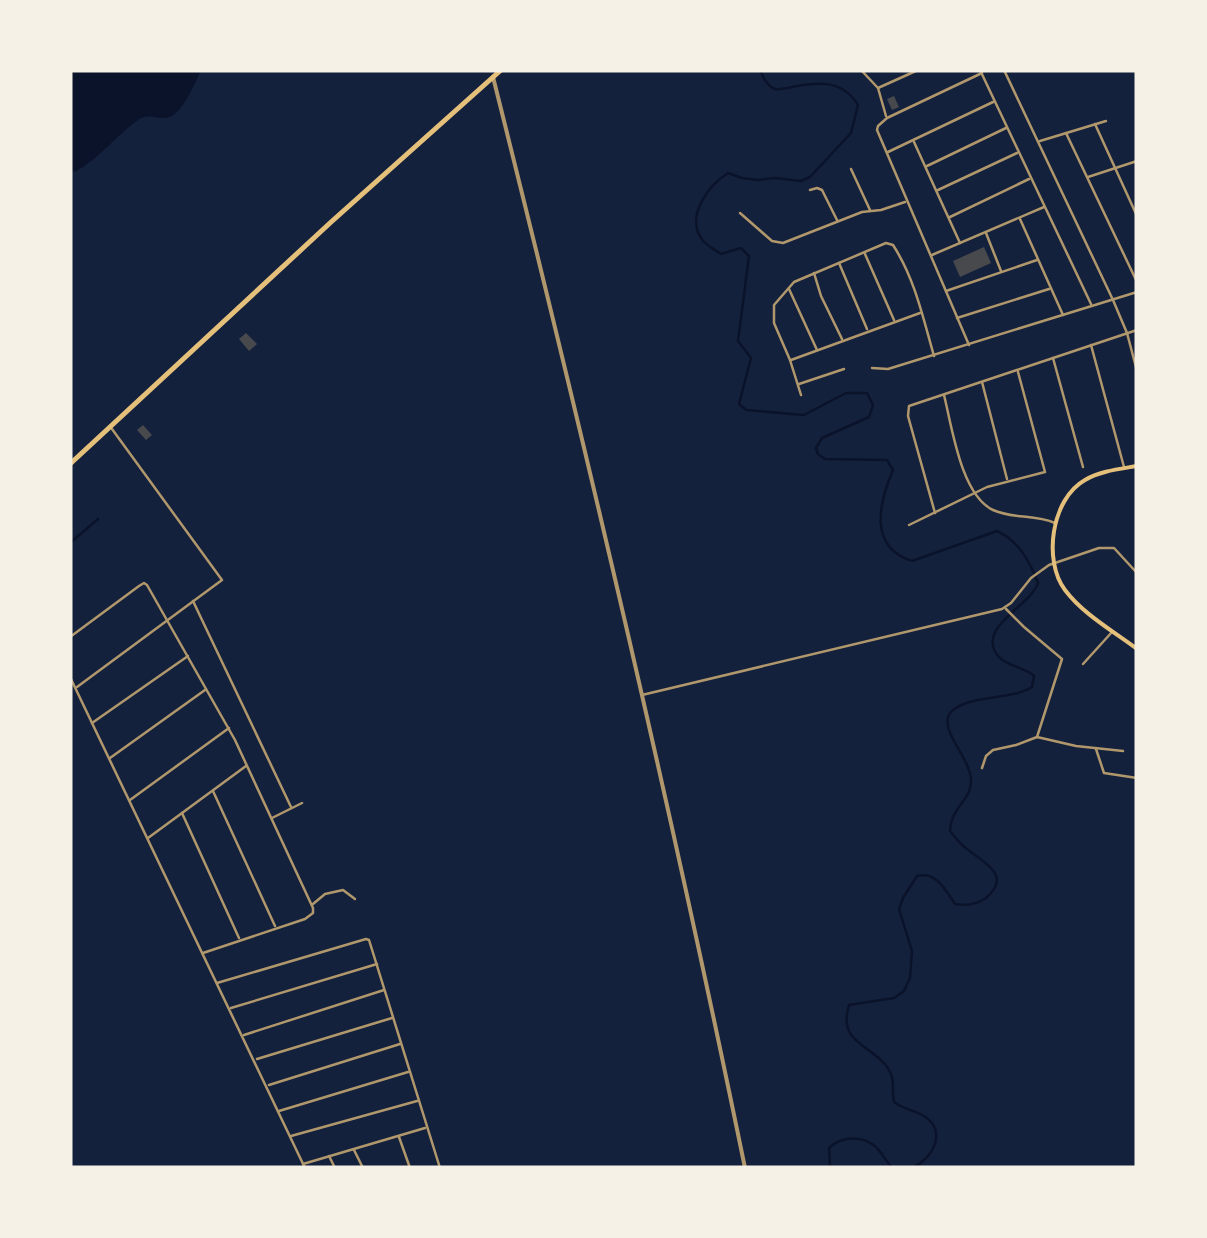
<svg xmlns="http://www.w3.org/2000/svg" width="1207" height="1238" font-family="'Fira Sans Condensed',sans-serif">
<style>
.water{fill:#0b132b}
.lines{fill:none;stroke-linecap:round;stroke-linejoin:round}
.stream{stroke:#0b132b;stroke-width:2.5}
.building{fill:#48494c}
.minor{stroke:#b1986c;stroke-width:2.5}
.tertiary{stroke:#b1986c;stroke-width:4}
.secondary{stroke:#e5c07b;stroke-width:4}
.trunk{stroke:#e5c07b;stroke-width:5}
</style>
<rect width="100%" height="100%" fill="#14213d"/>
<path class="water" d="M70,70h131c-5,12 -18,42 -31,47 -12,4 -20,-5 -32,3 -22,16 -38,38 -63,52l-5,-3z"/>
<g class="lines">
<g class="stream">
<path d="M760,70c3,7 7,16 15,19 4,1 12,-1 17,-2 26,-5 50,-8 66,18l-7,28 -41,44 -9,4 -26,-3 -17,2 -16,-2 -14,-5c-19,12 -42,42 -27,65 4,7 13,11 20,16l20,-6 8,8 -11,85 13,17 -12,46 7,6 58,5 42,-22h21l6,12 -4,12 -47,21 -6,10 2,6 7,5 62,1 6,10c-14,33 -25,77 19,91l85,-30c22,10 33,31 41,52 -7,23 -63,44 -40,73 8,10 26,11 36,20l-2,11c-22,14 -64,7 -81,25 -15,17 22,47 20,71 -1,18 -20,24 -21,48 5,6 10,13 17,18 16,13 46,26 19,49 -10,7 -20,8 -31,6 -10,-14 -18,-33 -38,-28l-14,22 -4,11 13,42 -2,27 -6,13 -10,7 -45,7c-14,43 33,40 43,72 2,8 0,17 2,25 10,8 21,8 30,14 25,16 7,44 -12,52"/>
<polyline points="70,543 98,519"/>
<path d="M830,1168l-1,-20c12,-12 34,-13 47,-1 6,6 10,14 16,21"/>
</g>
</g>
<g class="building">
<polygon points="894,96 899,107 892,110 887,99"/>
<polygon points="984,247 991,263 960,277 953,261"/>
<polygon points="246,333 257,344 249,351 239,339"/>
<polygon points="143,425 152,435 146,440 137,430"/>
</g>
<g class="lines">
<g class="minor">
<polyline points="861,70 878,88 886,116"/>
<polyline points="980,70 1091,304"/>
<polyline points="1004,70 1113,300 1127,333 1137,371"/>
<polyline points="878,88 918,70"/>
<polyline points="1095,124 1137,216"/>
<polyline points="1066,133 1137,282"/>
<polyline points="1040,141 1106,121"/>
<polyline points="914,142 960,243"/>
<polyline points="888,152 993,102"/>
<polyline points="927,166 1006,128"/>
<polyline points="851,169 870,210"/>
<polyline points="1088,177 1137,161"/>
<polyline points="810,190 817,188 822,190 837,220"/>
<polyline points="938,190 1017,153"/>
<polyline points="740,213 772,241 783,243 862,212 881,210 905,202"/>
<polyline points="950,217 1029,179"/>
<polyline points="1020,219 1063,315"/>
<polyline points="986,233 1001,271"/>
<polyline points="865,254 894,320"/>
<polyline points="932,255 1044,207"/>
<polyline points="839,263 867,329"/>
<polyline points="814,273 821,296 842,339"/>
<polyline points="789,289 817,350"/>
<polyline points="946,291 1037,260"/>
<polyline points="957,318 1049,289"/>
<polyline points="969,345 877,130 878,126 887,118 982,73"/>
<polyline points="1091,345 1124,467"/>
<polyline points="1053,358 1083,467"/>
<polyline points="791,360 920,313"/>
<polyline points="872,368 888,369 1137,292"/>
<polyline points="982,382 1007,479"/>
<polyline points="799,384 844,369"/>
<path d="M801,395l-11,-35 -16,-37v-18l20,-23 92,-39 7,2c22,34 30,73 41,111"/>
<path d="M944,395c8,32 17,100 49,115 19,9 42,4 62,13"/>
<polyline points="935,513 908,416 909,406 1137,330"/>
<polyline points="909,525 987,487 1045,472 1018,372"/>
<polyline points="193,601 291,807"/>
<polyline points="1006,609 1024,627 1062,659 1037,737"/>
<polyline points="70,637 139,586 144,583 147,585 235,740 313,908 313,913 305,919 203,953"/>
<polyline points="1083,664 1112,632"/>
<polyline points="70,677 305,1168"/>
<polyline points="77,687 222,580 112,429"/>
<polyline points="642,695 1002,609 1011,603 1031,578 1049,565 1099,548 1114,548 1137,573"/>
<polyline points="92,723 188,656"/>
<polyline points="1096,749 1104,773 1137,778"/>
<polyline points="110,758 205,690"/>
<polyline points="982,768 986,756 993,750 1016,745 1037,737 1076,746 1123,751"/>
<polyline points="213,791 275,926"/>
<polyline points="130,800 229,728"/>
<polyline points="182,813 239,938"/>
<polyline points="272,818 302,803"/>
<polyline points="148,838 246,766"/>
<polyline points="313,904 325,894 343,890 355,899"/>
<polyline points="217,983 366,939 369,940 440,1168"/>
<polyline points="231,1008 377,964"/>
<polyline points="244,1035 384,990"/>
<polyline points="257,1059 392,1018"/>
<polyline points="269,1085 400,1044"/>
<polyline points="279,1111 408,1072"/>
<polyline points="291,1136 417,1101"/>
<polyline points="399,1137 410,1168"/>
<polyline points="354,1150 363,1168"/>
<polyline points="329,1156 335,1168"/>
<polyline points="303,1164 425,1128"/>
</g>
<path class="tertiary" d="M493,77c91,362 177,725 252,1091"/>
<path class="secondary" d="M1137,466c-17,3 -37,5 -52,14 -34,19 -42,81 -20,110 18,24 48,41 72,59"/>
<polyline class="trunk" points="70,464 330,223 501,70"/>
</g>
<rect width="1207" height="1238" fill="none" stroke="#f6f1e7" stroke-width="145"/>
</svg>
